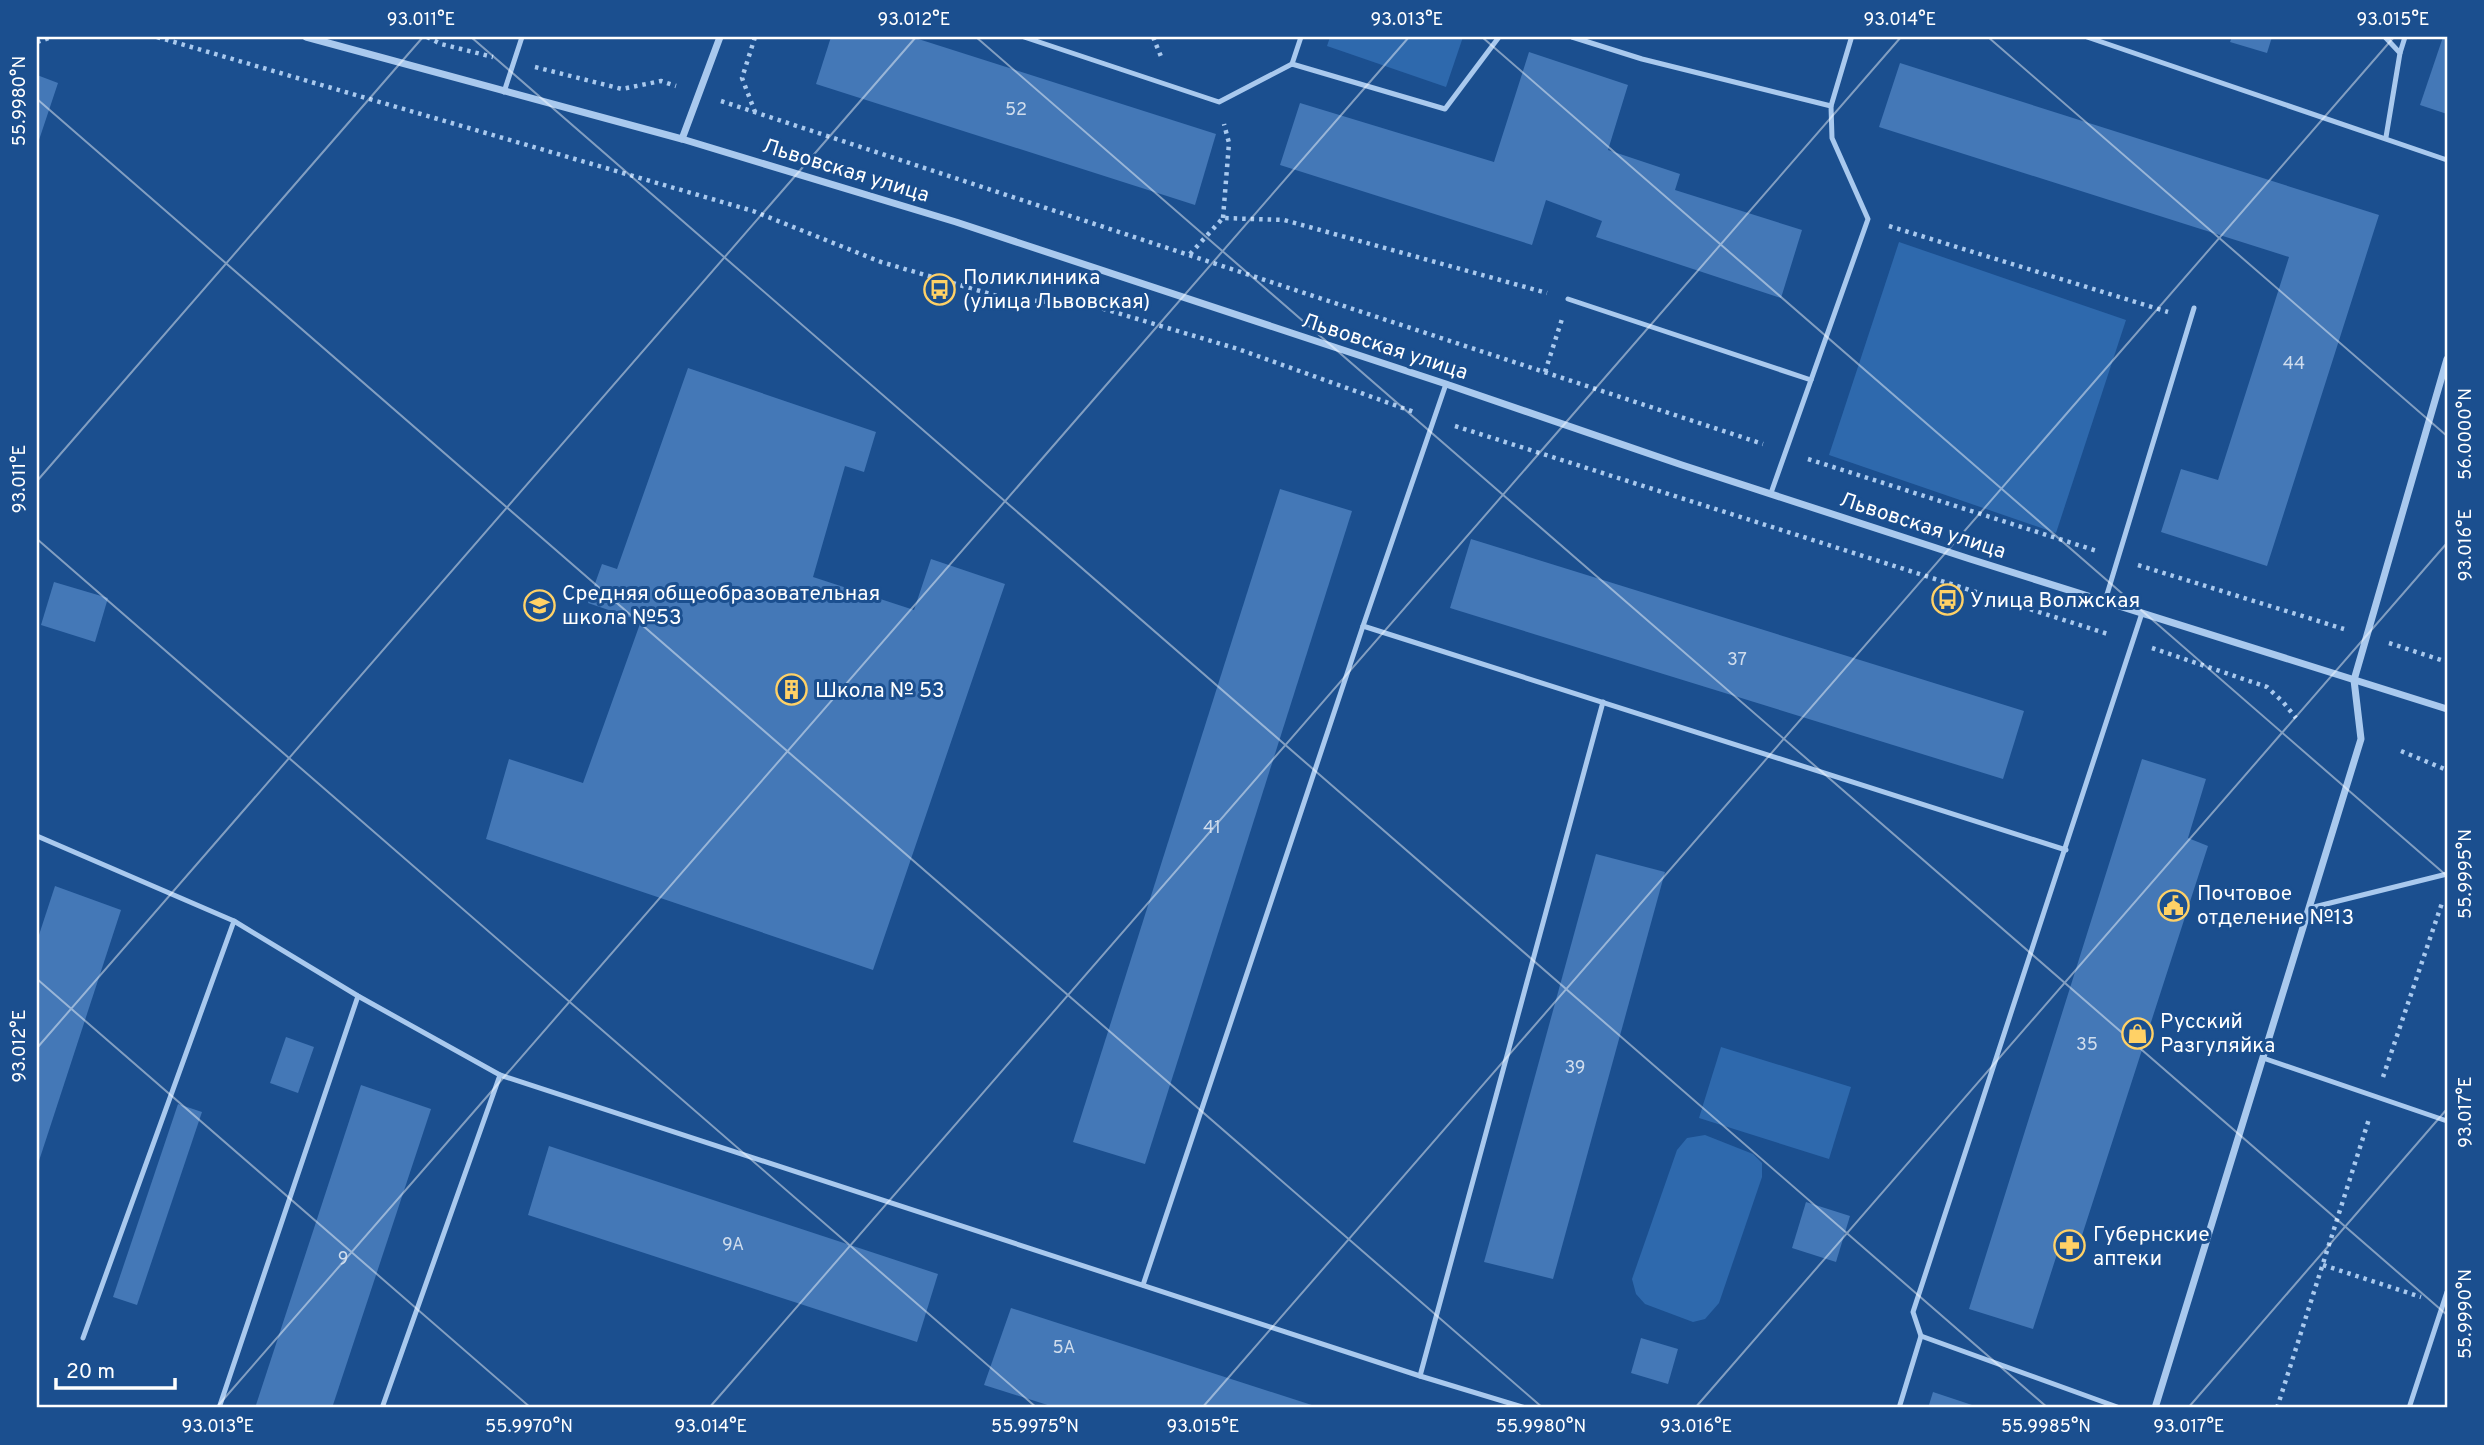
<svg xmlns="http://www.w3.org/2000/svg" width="2484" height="1445" font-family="Overpass,sans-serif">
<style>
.green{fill:#2e69ad}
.building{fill:#4478b7}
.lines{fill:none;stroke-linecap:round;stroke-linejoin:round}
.path{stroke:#a9c9ee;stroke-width:4.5;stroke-dasharray:3.5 5;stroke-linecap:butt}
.service{stroke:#a9c9ee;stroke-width:5}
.minor{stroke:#a9c9ee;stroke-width:7}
.ticks{fill:none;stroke:#fff;stroke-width:2;stroke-opacity:0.45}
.labels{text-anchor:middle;stroke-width:6;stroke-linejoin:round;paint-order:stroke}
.number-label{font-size:18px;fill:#d0dded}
.street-label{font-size:21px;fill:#fff;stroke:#1b4f8f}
.poi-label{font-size:21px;fill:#fff;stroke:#1b4f8f;text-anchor:start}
.neatline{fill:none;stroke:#fff;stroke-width:2.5}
.ticks-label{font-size:18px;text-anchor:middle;fill:#fff}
</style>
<rect width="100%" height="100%" fill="#1b4f8f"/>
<g class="green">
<polygon points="1330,37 1463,37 1446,87 1327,46"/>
<polygon points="1899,242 2126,320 2056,533 1829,455"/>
<polygon points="1721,1047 1851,1087 1829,1159 1699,1118"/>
<polygon points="1705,1135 1753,1154 1762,1163 1762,1177 1719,1303 1705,1319 1693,1322 1645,1304 1636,1294 1632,1279 1677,1150 1687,1138"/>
</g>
<g class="building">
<polygon points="831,37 912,37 1216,134 1195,205 816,84"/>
<polygon points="2232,37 2272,37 2267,53 2230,42"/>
<polygon points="2443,37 2447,37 2447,114 2420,105"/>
<polygon points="1529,52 1628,85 1608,150 1680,174 1675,190 1802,230 1781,298 1596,237 1602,221 1546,200 1532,245 1280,165 1300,103 1494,162"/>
<polygon points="1900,63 2379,215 2267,566 2161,532 2181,469 2218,480 2289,257 1879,127"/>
<polygon points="37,75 58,83 37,146"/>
<polygon points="688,368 876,432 864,472 845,466 813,577 914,610 931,559 1005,584 873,970 486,839 509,759 583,783 641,621 588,603 602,564 617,569"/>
<polygon points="1280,489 1352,511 1145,1164 1073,1142"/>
<polygon points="1471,539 2024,711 2003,779 1450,608"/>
<polygon points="54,582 108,598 95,642 41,625"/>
<polygon points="2142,759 2206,779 2188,838 2208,846 2075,1257 2058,1251 2033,1329 1969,1309"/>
<polygon points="1596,854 1665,872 1553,1279 1484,1262"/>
<polygon points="55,886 121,910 37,1167 37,941"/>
<polygon points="286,1037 314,1047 298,1093 270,1083"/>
<polygon points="361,1085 431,1109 332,1408 255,1408"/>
<polygon points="178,1104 202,1112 137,1305 113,1297"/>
<polygon points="549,1146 938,1274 917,1342 528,1215"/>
<polygon points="1806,1202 1850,1216 1836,1262 1792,1248"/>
<polygon points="1011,1308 1321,1408 1057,1408 984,1385"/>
<polygon points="1641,1338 1678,1349 1668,1384 1631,1373"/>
<polygon points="1933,1392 1981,1408 1928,1408"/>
</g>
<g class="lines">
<g class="path">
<polyline points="157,37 753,211 881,262 1004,298 1094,306 1238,349 1414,412"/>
<polyline points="427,37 441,44 493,57"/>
<polyline points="755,37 742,78 755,112"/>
<polyline points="1153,37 1162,59"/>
<polyline points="37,42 52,37"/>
<polyline points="535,67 622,89 661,81 676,86"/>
<polyline points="721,101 1763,444"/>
<polyline points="1223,218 1229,143 1224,124"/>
<polyline points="1889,226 2168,312"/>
<polyline points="1190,254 1223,218 1284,220 1547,293"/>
<polyline points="1545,372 1562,319"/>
<polyline points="1455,426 2111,635"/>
<polyline points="1808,459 2097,551"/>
<polyline points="2138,565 2344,629"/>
<polyline points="2389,643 2447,662"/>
<polyline points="2152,648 2267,687 2283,702 2296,718"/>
<polyline points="2401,751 2447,770"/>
<polyline points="2383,1077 2443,900"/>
<polyline points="2323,1265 2421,1297"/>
<polyline points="2277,1408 2369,1119"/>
</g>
<g class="service">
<polyline points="1024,37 1219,102 1292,64 1445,109 1499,37"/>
<polyline points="1572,37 1642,59 1831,106 1832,138 1868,219 1771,493"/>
<polyline points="2087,37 2447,160"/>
<polyline points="2385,37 2400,53 2386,137"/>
<polyline points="2400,53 2405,37"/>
<polyline points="1292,64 1301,37"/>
<polyline points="504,92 522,37"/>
<polyline points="1831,106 1851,39"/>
<polyline points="1568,299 1811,380"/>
<polyline points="2105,601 2194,308"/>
<polyline points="1363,626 2066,850"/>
<polyline points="37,836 234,921 358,996 500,1075 1420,1376 1526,1408"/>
<polyline points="2310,908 2447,874"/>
<polyline points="2263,1058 2447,1121"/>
<polyline points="1143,1285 1363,626 1446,384"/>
<polyline points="1921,1336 2120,1408"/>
<polyline points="83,1338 234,921"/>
<polyline points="1420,1376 1603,702"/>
<polyline points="219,1408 358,996"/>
<polyline points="382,1408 500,1075"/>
<polyline points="1899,1408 1921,1336 1913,1312 2142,613"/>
<polyline points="2409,1408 2447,1292"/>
</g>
<g class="minor">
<polyline points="306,37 682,139 956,222 1446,384 1682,465 1970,559 2447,709"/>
<polyline points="682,139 720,37"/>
<polyline points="2155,1408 2361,739 2354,680 2447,359"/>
</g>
</g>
<path class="ticks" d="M471,37l1577,1371M976,37l1471,1278M1482,37l965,839M1988,37l459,399M37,99l1506,1309M37,481l386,-444M37,539l1000,869M37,979l494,429M37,1048l879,-1011M216,1408l1193,-1371M709,1408l1192,-1371M1202,1408l1192,-1371M1695,1408l752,-865M2188,1408l259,-299"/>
<defs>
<symbol id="bus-ring" viewBox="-11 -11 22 22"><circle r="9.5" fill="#1b4f8f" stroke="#ffd166" stroke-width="1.5"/><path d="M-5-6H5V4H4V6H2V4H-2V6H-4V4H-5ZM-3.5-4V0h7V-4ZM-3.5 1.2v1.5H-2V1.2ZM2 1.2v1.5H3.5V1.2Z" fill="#ffd166"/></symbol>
<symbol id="school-ring" viewBox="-11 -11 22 22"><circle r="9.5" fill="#1b4f8f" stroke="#ffd166" stroke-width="1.5"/><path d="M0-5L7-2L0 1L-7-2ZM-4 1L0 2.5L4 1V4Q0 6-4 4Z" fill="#ffd166"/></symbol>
<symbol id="building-ring" viewBox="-11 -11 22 22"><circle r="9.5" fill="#1b4f8f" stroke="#ffd166" stroke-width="1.5"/><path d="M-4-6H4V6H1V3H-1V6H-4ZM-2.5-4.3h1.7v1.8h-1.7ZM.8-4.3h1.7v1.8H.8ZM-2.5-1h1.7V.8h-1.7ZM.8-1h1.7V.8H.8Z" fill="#ffd166"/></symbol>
<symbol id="civic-ring" viewBox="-11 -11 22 22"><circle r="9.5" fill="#1b4f8f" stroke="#ffd166" stroke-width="1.5"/><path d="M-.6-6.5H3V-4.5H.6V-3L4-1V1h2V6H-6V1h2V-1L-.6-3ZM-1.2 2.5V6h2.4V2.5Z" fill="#ffd166"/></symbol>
<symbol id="shop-ring" viewBox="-11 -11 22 22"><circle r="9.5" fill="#1b4f8f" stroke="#ffd166" stroke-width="1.5"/><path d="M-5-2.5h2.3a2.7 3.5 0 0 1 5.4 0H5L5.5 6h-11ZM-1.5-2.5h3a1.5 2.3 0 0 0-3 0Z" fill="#ffd166"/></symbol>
<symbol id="pharmacy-ring" viewBox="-11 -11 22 22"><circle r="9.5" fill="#1b4f8f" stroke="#ffd166" stroke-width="1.5"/><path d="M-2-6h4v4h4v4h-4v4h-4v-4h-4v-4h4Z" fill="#ffd166"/></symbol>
</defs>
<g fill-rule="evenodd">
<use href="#bus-ring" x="922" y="272" width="35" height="35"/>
<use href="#bus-ring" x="1930" y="582" width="35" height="35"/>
<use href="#school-ring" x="522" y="588" width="35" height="35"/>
<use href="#building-ring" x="774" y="672" width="35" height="35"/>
<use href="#civic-ring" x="2156" y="888" width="35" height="35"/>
<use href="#shop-ring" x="2120" y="1016" width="35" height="35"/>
<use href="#pharmacy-ring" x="2052" y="1228" width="35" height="35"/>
</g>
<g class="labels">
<g class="number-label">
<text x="1016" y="115">52</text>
<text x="2294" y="369">44</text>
<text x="1737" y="665">37</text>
<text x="1212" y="833">41</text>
<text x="2087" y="1050">35</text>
<text x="1575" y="1073">39</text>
<text x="733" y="1250">9А</text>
<text x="343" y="1264">9</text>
<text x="1064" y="1353">5А</text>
</g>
<g class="street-label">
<text transform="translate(846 170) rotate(17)" y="7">Львовская улица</text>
<text transform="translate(1385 346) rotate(18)" y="7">Львовская улица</text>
<text transform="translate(1923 525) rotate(18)" y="7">Львовская улица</text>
</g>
<g class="poi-label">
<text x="963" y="284">Поликлиника<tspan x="963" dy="24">(улица Львовская)</tspan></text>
<text x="562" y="600">Средняя общеобразовательная<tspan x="562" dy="24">школа №53</tspan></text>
<text x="1970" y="607">Улица Волжская</text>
<text x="815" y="697">Школа № 53</text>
<text x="2197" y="900">Почтовое<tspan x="2197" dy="24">отделение №13</tspan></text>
<text x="2160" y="1028">Русский<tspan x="2160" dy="24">Разгуляйка</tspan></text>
<text x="2093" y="1241">Губернские<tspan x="2093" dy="24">аптеки</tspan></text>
</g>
</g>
<rect width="2484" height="1445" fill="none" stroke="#1b4f8f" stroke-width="77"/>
<path d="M56 1378v10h119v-10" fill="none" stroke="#ffffff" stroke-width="3.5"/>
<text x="66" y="1378" font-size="21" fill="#ffffff" stroke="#1b4f8f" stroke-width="5" paint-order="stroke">20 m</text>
<rect x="38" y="38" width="2408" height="1368" class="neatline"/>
<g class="ticks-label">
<text x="421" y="25">93.011°E</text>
<text x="914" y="25">93.012°E</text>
<text x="1407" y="25">93.013°E</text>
<text x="1900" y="25">93.014°E</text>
<text x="2393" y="25">93.015°E</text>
<text transform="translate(19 101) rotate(-90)" y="6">55.9980°N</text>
<text transform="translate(2465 434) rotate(-90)" y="6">56.0000°N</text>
<text transform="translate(19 479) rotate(-90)" y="6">93.011°E</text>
<text transform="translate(2465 545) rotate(-90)" y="6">93.016°E</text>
<text transform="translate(2465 874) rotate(-90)" y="6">55.9995°N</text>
<text transform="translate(19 1046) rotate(-90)" y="6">93.012°E</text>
<text transform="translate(2465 1112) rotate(-90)" y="6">93.017°E</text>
<text transform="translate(2465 1314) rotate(-90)" y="6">55.9990°N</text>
<text x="218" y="1432">93.013°E</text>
<text x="529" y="1432">55.9970°N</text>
<text x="711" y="1432">93.014°E</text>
<text x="1035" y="1432">55.9975°N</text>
<text x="1203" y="1432">93.015°E</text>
<text x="1541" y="1432">55.9980°N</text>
<text x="1696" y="1432">93.016°E</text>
<text x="2046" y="1432">55.9985°N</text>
<text x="2189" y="1432">93.017°E</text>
</g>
</svg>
